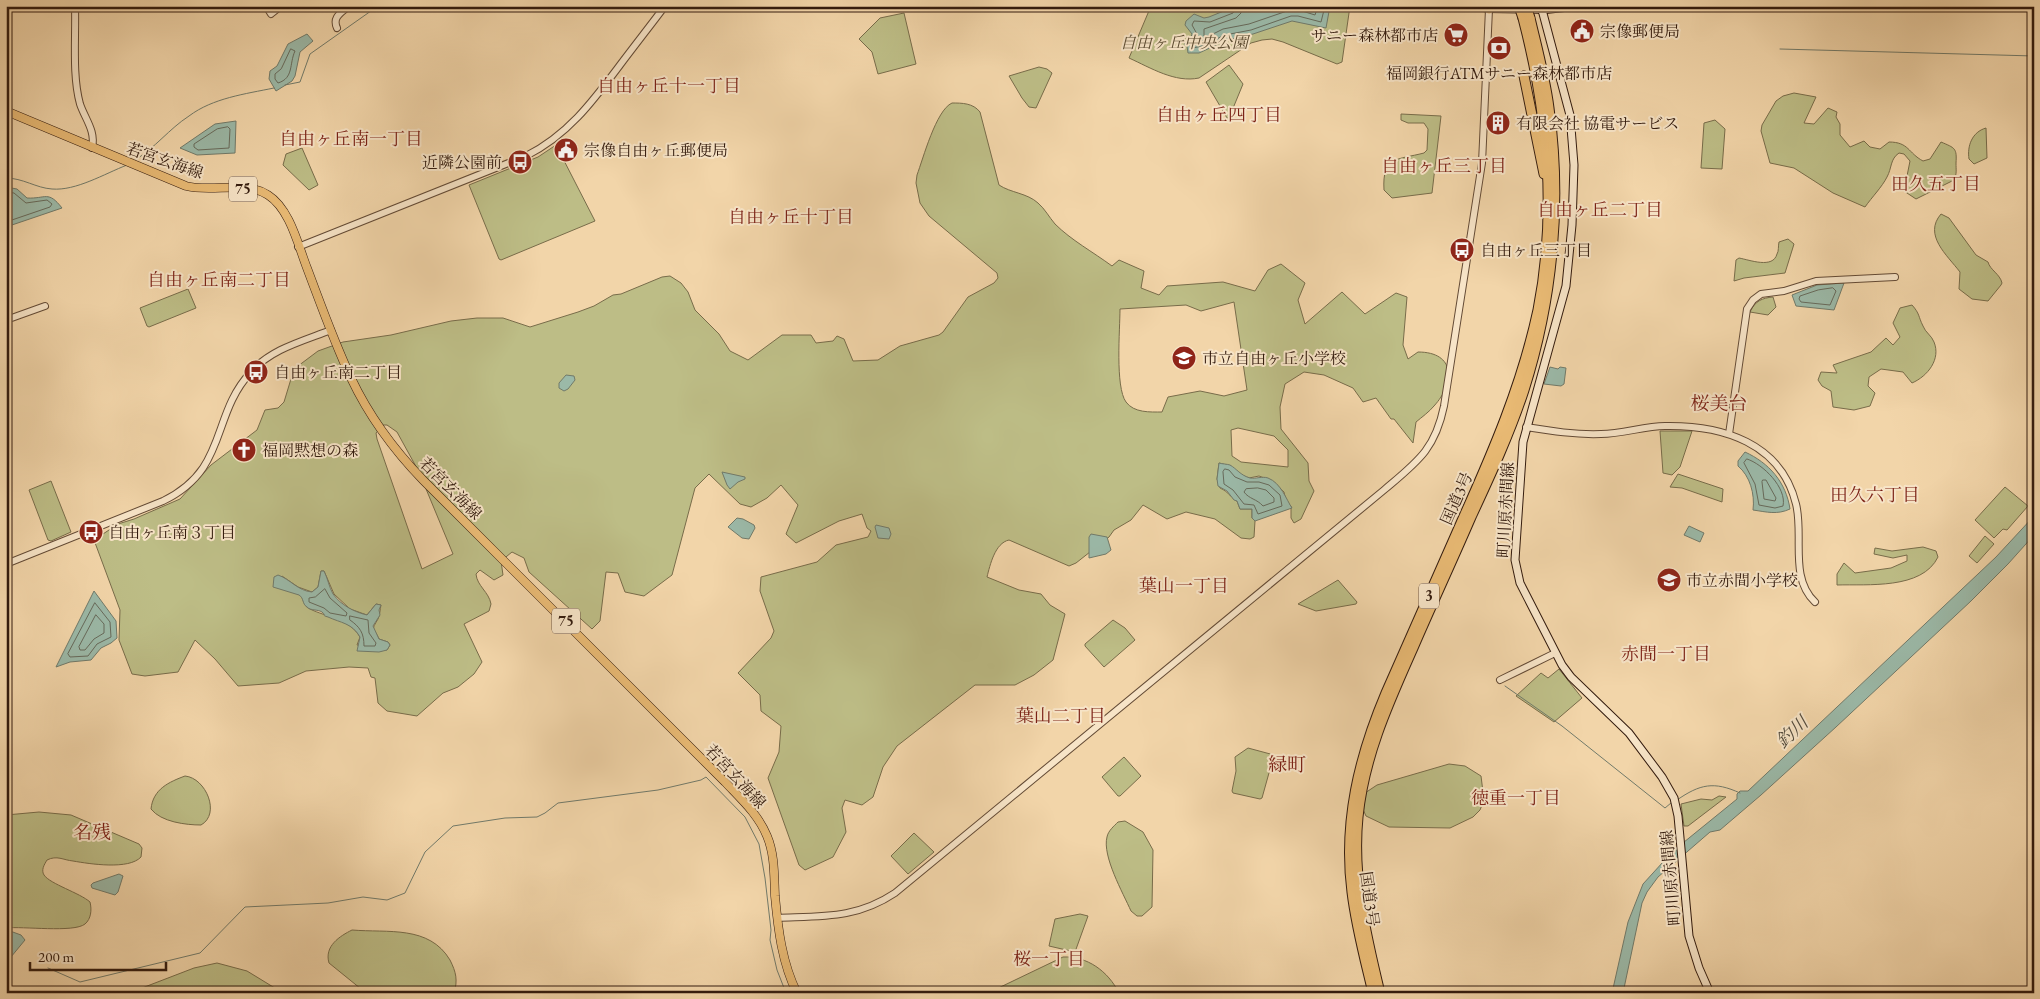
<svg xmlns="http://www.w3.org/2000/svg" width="2040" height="999" font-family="'EB Garamond','Noto Serif JP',serif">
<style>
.green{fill:#bdbd86;stroke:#786c4a;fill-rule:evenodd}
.water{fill:#9bb9a8;stroke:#717a6a}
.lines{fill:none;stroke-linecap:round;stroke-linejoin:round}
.shore{stroke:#676a5b;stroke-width:1}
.stream{stroke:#717a6a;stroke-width:1}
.tertiary-casing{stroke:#634a35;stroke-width:8}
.secondary-casing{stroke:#331b0e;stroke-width:9}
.primary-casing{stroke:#331b0e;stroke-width:9}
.trunk-casing{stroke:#331b0e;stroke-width:11}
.tertiary{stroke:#f7e4c7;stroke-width:6}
.secondary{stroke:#f7e4c7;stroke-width:7}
.primary{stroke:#e9ba74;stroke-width:8}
.trunk{stroke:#e9ba74;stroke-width:9}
.trunk-bridge-casing{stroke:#331b0e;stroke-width:11;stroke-linecap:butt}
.trunk-bridge{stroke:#e9ba74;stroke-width:9}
.labels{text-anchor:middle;stroke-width:4;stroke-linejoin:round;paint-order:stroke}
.shield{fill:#f7e4c7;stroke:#6e5746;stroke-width:1}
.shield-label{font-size:15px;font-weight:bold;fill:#331b0e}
.poi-label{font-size:16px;fill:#331b0e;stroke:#f7e4c7;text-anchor:start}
.park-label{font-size:16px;font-style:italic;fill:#5c4c32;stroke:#f7e4c7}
.street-label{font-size:16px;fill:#331b0e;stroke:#f7e4c7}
.neighbourhood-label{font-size:18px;fill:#7a1f14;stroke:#f7e4c7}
.water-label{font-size:18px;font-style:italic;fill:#524a3c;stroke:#f7e4c7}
.quarter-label{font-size:19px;fill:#7a1f14;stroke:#f7e4c7}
</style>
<rect width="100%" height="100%" fill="#f2d5a9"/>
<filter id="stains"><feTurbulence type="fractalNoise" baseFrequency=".004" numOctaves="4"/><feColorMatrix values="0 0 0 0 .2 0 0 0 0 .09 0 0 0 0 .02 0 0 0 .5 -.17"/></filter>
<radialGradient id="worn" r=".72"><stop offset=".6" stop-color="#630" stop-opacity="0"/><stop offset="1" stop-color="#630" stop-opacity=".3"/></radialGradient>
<g class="green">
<path d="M1151,6h199l-8,56 -5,2 -54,-22 -11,-3 -10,1 -11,3 -52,35c-24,5 -48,-10 -70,-20z"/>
<polygon points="904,13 916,64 878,74 872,52 859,39 880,18"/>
<polygon points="1229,65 1243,84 1229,118 1227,118 1206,82"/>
<polygon points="1039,67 1047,69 1052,73 1036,108 1029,107 1022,98 1009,76"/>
<path d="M1794,93l22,4 -12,26 10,1 14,-16 9,4 -1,5 4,7v11l10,12 14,-6 6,6 10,2 9,-7c20,0 19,11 34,19l7,-2 11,-17c14,6 16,6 15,21 0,7 1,11 -2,17l-38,19 -12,-8 6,-30 -6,-7 -5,-1c-9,6 -7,15 -12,24 -5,10 -15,20 -22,30l-32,-14 -39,-25 -24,-5 -9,-32 1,-6 14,-24 7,-5z"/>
<path d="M952,103c10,0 21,0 28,9l19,73c12,8 28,8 39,18 7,6 11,14 17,21 16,16 38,28 57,42l7,-6 25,11 -3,17 18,7 8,-9 56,-4 32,9 13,-21 13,-6 24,19 -7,17 7,24 37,-32 23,22 31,-21 11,4 -4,48 5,14 10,-7c38,0 37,31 16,54 -5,6 -12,11 -18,16l-3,21 -19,-24h-3l-15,-21 -13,4 -10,-14 -29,-13 -20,-3 -19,12 -5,23 1,22 27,34 1,18 5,10 -13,28 -7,4 -3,-5v-12l-5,-5 -2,-9 -12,-11 -13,-5 -10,2 -12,-5 -6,-7 -12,-3 -2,16 3,9c9,4 12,11 17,13l3,8h12v9l3,3 -1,16 -4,2 -9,-1 -26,-19 -29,-7 -19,7 -24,-14 -12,15 -17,10 -5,7 -33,26 -7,3 -60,-26c-14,3 -19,25 -22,37l32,13 22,4 9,11 15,9 -12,46 -19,15 -19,10h-40l-78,61 -14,21 -10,30 -11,8 -17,-5 -3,8 4,24 -13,25 -28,13 -6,-5 -31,-87 11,-26 2,-26 -20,-15 -1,-16 -22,-22 33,-35 3,-7 -14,-40 1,-14 56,-15 19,-17 32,-8 3,-6 -4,-3 -5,-14 -23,7 -43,22 -10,-9 12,-29 -17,-20 -14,13 -16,9 -11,-3 -31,-30 -14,14 -23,87 -28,21 -19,-4 -7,-19 -12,-1 -6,49 -8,8 -63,-57 -5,-14 -12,-6 -11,9 2,14 -9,5 -14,-10 -4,4c1,12 13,18 15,30l-2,7 -25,13 18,38 -8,12 -16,13 -15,6 -26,23 -30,-5 -9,-8 -3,-25 -4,-1 -3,-9 -19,-1 -43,4 -27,12 -41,3 -23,-27 -20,-19 -17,32 -33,4 -13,-2 -13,-34 1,-30 -26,-70 24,-16 16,-5 46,-20 31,-34 46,-35 8,-20 13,-2 6,-6 10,-33 24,-18 25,-9 48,-7 60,-14 26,-3h26l27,9 48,-15 16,-6 19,-11 8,-1 41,-17 8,-1 11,7 7,9 7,18 24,24 11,17 18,9 34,-25h29l5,8 17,-2 4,-5 7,3 9,22 25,-1 22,-14 39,-11 4,-3 25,-35 26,-14 4,-5 -1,-5 -68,-57 -9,-13 -4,-20 1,-8c6,-16 19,-65 35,-72zM1234,302l13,88 -23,6 -24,-5 -32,6 -6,15c-12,0 -28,1 -36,-10 -11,-15 -6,-73 -6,-93l66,-4 15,6zM383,425h4l10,7 22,40 34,82 -31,15 -45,-130 -1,-6zM1238,428l36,8 14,14v17l-47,-5 -9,-6 -1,-26zM321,571h3l10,23 16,15 17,6 9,-11 5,1c-1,4 -1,10 -3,14 -7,12 -5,7 1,20l9,3 2,3 -3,5 -30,-5 3,-8c-10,-18 -34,-20 -50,-28 -7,-3 -5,-8 -9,-13 -3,-4 -16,-6 -22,-8l3,-12 16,11 14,5 6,-5z"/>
<path d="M1401,114l40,2 -9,77 -40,5 -8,-8c-2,-34 13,-30 40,-37l3,-3 1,-21 -4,-6h-16l-7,-3z"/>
<polygon points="1715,120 1725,129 1722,169 1701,168 1704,123"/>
<path d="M1986,128l1,30 -13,6 -5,-5c-2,-13 3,-27 17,-31z"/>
<polygon points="556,145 595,221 501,260 499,259 469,185 538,157"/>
<polygon points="302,148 318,185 309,190 283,165 286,154"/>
<path d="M1941,214l8,4 27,37 12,7c2,8 12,12 14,21l-1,2 -13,16 -16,-2 -13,-10 1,-17c-13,-17 -37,-37 -19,-58z"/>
<path d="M1788,239l6,5 -9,29 -41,5 -10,3 2,-21 3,-2c11,2 34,11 38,-4 2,-3 1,-8 2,-12z"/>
<polygon points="188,289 196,308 149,327 147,326 140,308"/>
<path d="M1773,297l3,10 -8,8 -18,-3c5,-11 12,-14 23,-15z"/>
<path d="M1912,305c8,9 6,11 11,21 2,6 9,10 11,16 7,17 -6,34 -22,41l-9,-11 -22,-3 -12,8 -1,9 7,7 -5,13 -16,4 -21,-3 -2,-16 -9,-5 -4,-6 3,-8 16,1 -4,-8 38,-13 15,-14 7,7 7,-8 -7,-14 7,-15z"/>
<polygon points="1660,431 1692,431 1680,467 1672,475 1663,473"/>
<polygon points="1678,474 1723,489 1722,502 1682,488 1670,487"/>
<polygon points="51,481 71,532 51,541 48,540 29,490"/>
<polygon points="2005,487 2028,506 2007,530 2003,529 1994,538 1975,520"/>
<polygon points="1985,536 1994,544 1977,563 1969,556"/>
<path d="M1923,547l13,4 2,6c-16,33 -71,27 -101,28v-11l7,-11 11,10 36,-5 16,-7v-6l-14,3 -19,-4 1,-6 17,3z"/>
<polygon points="1338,580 1357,602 1356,604 1316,611 1298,604"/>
<polygon points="1113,620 1125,628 1135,640 1104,667 1085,646 1085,644"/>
<polygon points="1559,669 1582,698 1554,722 1516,696 1541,673 1548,678"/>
<polygon points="1248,748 1274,755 1262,798 1260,799 1233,793 1232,791 1236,771 1235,757"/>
<polygon points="1124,757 1141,776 1120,796 1118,796 1102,777"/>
<polygon points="1449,764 1465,766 1481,776 1484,800 1480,810 1473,817 1450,828 1389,827 1366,816 1361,805 1365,793 1377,785"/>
<path d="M185,776c21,2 36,38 16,49 -15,0 -40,-3 -50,-16 2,-20 18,-27 34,-33z"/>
<polygon points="1719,796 1726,797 1688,826 1684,826 1681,804 1701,799 1712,800"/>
<path d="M39,812l32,3 68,29 3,4 -1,9c-12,13 -51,7 -68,4 -10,-1 -16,-6 -26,-1 -3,5 -6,10 -3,15 6,9 36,18 46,27 2,8 1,17 -5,22 -11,9 -63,2 -79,4v-113z"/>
<path d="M1125,821l18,11 10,18 -1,57 -10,9h-5l-6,-5c-8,-18 -29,-55 -24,-74 1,-6 7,-11 11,-15z"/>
<polygon points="914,833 934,852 908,874 891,856"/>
<polygon points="1080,914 1088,916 1075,952 1049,946 1055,919"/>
<path d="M352,930c36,3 77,-5 98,30 6,12 8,20 4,33h-88l-37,-30c-5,-17 11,-27 23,-33z"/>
<path d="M1063,957c24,-1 45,14 56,36h-131z"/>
<polygon points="217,963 247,971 283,993 129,993 194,968"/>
</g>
<g class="water">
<polygon points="1236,6 1330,6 1326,28 1292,21 1253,34 1227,40 1199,53 1188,53 1187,46 1184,44 1190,40 1192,34 1185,25 1186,21 1194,14 1204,18 1209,17"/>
<polygon points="307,34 313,41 300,52 295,76 292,81 276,91 269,79 270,71 277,66 288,44"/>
<polygon points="236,121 235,153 197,155 180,148 215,124"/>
<path d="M6,187l11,2 10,9c19,1 21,-8 35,10l-56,19z"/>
<polygon points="1844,283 1834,310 1796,306 1792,295 1817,285"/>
<polygon points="1550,367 1558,369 1560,367 1566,368 1564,384 1561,386 1544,384"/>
<polygon points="566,375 574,376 575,380 568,389 564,391 559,388 559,383"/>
<path d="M1745,452c24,11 41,30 45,57 -13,6 -23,3 -37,1 2,-16 -3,-34 -15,-44v-5z"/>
<path d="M1219,463c3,1 8,1 11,2 7,4 10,10 20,13 6,1 12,-2 18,0 13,5 18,21 24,30l-37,13 -3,-3v-9h-12l-3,-8 -3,-1 -7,-9 -9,-5 -1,-7z"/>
<polygon points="722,472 745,477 745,479 738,482 730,489 727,485"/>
<polygon points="2034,516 2034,535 2008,564 1971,601 1836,727 1761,795 1720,830 1710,832 1658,877 1647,892 1642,903 1623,993 1612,993 1628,922 1643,884 1673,851 1737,799 1737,794 1740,791 1748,791 1996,557"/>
<polygon points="737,518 743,519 754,525 755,528 749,539 742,538 728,527"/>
<polygon points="876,525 889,528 891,534 889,539 878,538 875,527"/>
<polygon points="1689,526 1704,533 1700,542 1684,535"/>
<polygon points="1091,534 1107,537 1111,550 1106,554 1089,558 1089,537"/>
<path d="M321,571h3c4,8 5,16 9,23 8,11 21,18 34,21l9,-11 5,1 -2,5 1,5 -7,11 6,13 9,3 2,3 -3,5 -8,2 -22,-1 3,-14c-8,-14 -19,-14 -32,-20 -7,-2 -1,-1 -6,-5 -5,-3 -11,-1 -15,-5 -5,-3 -3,-9 -8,-12l-26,-8 1,-10 4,-2c12,4 20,16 34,17l6,-5z"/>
<polygon points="94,591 116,621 117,638 111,643 101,648 91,660 70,662 56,667"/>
<polygon points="119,874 123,876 118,892 115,895 92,888 91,885 93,883"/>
<polygon points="10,931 21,935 25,940 6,963 6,933"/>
</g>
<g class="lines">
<g class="shore">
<polyline points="1236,6 1233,13 1210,22 1194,21 1192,25 1197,34 1192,45 1193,48 1202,46 1225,35 1251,30 1291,16 1298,16 1321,22 1325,6"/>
<polyline points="1242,6 1241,13 1236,18 1204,29 1204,36 1207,37 1223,29 1249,24 1290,10 1299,10 1315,15 1318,6"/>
<path d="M291,49l4,2c-6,13 -1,27 -17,32l-3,-4v-5l6,-5z"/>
<polygon points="228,127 230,129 229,148 198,150 194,147 194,144 217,129"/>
<polyline points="6,192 14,193 26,203 47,200 52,204 50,207 6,222"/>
<polygon points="1833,288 1836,291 1830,305 1801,302 1799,299 1800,296 1818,290"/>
<path d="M1747,459c16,5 40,29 36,47l-8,2 -16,-3 -4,-21 -11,-21z"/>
<polygon points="1225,469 1229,470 1235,477 1247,482 1259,482 1269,485 1280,495 1282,506 1258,514 1254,505 1244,504 1233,490 1224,484 1223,472"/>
<polygon points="1763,480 1766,480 1776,498 1775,501 1764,499 1762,482"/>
<path d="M1258,488l8,2 8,8v4l-11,4c-6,-7 -14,-7 -19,-14l2,-3z"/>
<polygon points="325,589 330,598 347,613 346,616 330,613 324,608 309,602 309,598 315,597"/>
<polygon points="95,603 110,622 111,637 97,644 88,656 70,657 68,654"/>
<polygon points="96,615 104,624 104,633 94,639 85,650 80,650 79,647"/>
<path d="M350,616l18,4 1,13 7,10 -1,3h-11c0,-13 -4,-19 -14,-26z"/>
</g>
<g class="stream">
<polyline points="1780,49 2034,56"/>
<polyline points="285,85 300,82 310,54 378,6"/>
<path d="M135,160c20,-12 34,-31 54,-44 24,-18 56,-22 85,-28"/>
<path d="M6,178c17,0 30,10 46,11 24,2 52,-15 75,-24"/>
<polyline points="1505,686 1562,726 1665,808 1671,803"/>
<path d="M1677,800c23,-16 37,-19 63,-7"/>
<polyline points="48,968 80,982 200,953 245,907 328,903 363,897 387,900 405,893 425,852 453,826 505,818 537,817 545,813 558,803 658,790 701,780 706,777 745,817 759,844 765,878 771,930 770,940 777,970 786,993"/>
</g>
<defs>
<g id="tertiary">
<path d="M75,6c1,31 -3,69 5,98 5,15 16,27 12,44"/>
<polyline points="266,6 271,14 281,6"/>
<polyline points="1473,6 1489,9 1541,10"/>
<path d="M337,28c-5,-11 4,-15 12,-22"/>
<path d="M298,247l228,-91c42,-21 67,-55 94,-91 15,-20 30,-39 45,-59"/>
<polyline points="6,320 45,306"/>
<path d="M1526,427c25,4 50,8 75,7 22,0 43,-8 64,-8 58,-1 116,17 131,78 8,31 -7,74 19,98"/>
<polyline points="1729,434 1747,309 1753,300 1761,294 1784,291 1816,281 1895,277"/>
<path d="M6,564l157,-63c66,-32 47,-85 88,-129 20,-23 52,-31 80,-42"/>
<polyline points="1500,680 1555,653"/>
<path d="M777,918c45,-2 79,1 118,-25l489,-403c33,-28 51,-40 60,-84l38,-243 7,-154"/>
</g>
<g id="secondary">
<polyline points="1541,6 1570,115 1574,165 1572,225 1566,286 1523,442 1515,560 1520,583 1562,665 1571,677 1629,733 1662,777 1674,798 1678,816 1689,936 1699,968 1710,993"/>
<polyline points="1541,10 1578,6"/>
</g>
<path id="primary" d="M6,111l180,75c26,7 59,-6 82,9 22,14 30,50 39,73 14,37 27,74 44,110 18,38 42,71 72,102l302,302c16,17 33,32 42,54 8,19 7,40 8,60 3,33 7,67 22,97"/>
<g id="trunk">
<polyline points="1489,9 1491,6"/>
<polyline points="1524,76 1544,174"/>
<path d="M1373,993c-8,-34 -17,-67 -21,-101 -9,-70 7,-135 34,-199 25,-57 50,-113 75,-170 31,-69 61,-138 77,-213 19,-97 10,-196 -15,-292"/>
<path d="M1380,993c-14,-58 -28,-116 -22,-176 6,-61 31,-115 55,-169 19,-44 39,-87 58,-131 19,-41 39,-84 53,-127 29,-91 38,-188 25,-282 -4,-31 -12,-60 -19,-90"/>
</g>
</defs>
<use href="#tertiary" class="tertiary-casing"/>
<use href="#secondary" class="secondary-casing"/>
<use href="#primary" class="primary-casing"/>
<use href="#trunk" class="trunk-casing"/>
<use href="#tertiary" class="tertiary"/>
<use href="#secondary" class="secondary"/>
<use href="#primary" class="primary"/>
<use href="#trunk" class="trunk"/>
<defs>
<g id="trunk-bridge">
<polyline points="1519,6 1523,18"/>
<polyline points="1526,6 1530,18"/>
</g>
</defs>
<use href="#trunk-bridge" class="trunk-bridge-casing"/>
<use href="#trunk-bridge" class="trunk-bridge"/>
</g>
<defs>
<symbol id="civic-disc" viewBox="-11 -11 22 22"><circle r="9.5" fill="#8f2418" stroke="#f7e4c7"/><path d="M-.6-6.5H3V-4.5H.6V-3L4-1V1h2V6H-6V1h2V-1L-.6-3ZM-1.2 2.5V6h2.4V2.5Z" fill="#fff"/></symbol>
<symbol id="supermarket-disc" viewBox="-11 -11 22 22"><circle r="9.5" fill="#8f2418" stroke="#f7e4c7"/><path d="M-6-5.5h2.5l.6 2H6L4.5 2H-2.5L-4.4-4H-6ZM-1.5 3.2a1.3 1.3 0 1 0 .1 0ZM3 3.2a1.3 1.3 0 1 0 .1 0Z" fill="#fff"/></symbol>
<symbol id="bank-disc" viewBox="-11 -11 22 22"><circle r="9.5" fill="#8f2418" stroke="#f7e4c7"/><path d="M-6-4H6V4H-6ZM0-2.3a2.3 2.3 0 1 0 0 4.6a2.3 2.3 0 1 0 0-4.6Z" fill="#fff"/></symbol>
<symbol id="building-disc" viewBox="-11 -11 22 22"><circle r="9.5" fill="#8f2418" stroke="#f7e4c7"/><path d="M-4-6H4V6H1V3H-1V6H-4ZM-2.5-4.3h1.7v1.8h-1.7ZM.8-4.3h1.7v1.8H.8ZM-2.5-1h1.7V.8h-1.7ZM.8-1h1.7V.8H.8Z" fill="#fff"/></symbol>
<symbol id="bus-disc" viewBox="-11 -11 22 22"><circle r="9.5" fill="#8f2418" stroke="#f7e4c7"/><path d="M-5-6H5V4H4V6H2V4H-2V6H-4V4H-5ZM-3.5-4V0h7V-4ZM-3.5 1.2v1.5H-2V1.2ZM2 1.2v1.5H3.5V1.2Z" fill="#fff"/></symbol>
<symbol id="school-disc" viewBox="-11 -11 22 22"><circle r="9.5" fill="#8f2418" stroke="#f7e4c7"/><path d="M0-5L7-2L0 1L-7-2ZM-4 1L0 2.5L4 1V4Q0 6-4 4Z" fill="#fff"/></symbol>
<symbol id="church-disc" viewBox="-11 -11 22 22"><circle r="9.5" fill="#8f2418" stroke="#f7e4c7"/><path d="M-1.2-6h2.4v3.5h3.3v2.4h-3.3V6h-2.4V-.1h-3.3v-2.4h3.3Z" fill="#fff"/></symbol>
</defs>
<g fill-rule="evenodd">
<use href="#civic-disc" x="1568" y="17" width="28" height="28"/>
<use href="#supermarket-disc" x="1442" y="21" width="28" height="28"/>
<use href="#bank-disc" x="1485" y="34" width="28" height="28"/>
<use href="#building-disc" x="1484" y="109" width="28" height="28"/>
<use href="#civic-disc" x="552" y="136" width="28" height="28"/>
<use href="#bus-disc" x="506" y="148" width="28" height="28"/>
<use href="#bus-disc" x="1448" y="236" width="28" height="28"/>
<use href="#school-disc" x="1170" y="344" width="28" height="28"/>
<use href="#bus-disc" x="242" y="358" width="28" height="28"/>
<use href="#church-disc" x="230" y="436" width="28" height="28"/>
<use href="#bus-disc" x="77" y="518" width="28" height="28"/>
<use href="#school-disc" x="1655" y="566" width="28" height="28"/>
</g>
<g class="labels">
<g class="shield">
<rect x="229" y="176.5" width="28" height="25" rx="4"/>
<rect x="1419" y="583.5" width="20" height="25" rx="4"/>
<rect x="552" y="608.5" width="28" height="25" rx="4"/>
</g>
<g class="shield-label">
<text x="243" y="194">75</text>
<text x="1429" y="601">3</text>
<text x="566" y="626">75</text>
</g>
<g class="poi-label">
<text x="1600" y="37">宗像郵便局</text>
<text x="1438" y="41" text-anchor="end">サニー森林都市店</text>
<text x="1499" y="79" text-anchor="middle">福岡銀行ATMサニー森林都市店</text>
<text x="1516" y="129">有限会社 協電サービス</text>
<text x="584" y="156">宗像自由ヶ丘郵便局</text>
<text x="502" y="168" text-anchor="end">近隣公園前</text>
<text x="1480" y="256">自由ヶ丘三丁目</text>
<text x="1202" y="364">市立自由ヶ丘小学校</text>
<text x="274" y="378">自由ヶ丘南二丁目</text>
<text x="262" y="456">福岡黙想の森</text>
<text x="108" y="538">自由ヶ丘南３丁目</text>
<text x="1686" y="586">市立赤間小学校</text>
</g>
<g class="park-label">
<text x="1184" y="48">自由ヶ丘中央公園</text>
</g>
<g class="street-label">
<text transform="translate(165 160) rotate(19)" y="6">若宮玄海線</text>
<text transform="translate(451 488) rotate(45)" y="6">若宮玄海線</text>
<text transform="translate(1456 498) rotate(-66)" y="6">国道3号</text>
<text transform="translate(1505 510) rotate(-87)" y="6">町川原赤間線</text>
<text transform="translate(736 776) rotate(47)" y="6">若宮玄海線</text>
<text transform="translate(1670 878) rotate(-95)" y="6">町川原赤間線</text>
<text transform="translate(1370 899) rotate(82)" y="6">国道3号</text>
</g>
<g class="neighbourhood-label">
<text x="669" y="92">自由ヶ丘十一丁目</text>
<text x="1219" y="121">自由ヶ丘四丁目</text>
<text x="351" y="145">自由ヶ丘南一丁目</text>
<text x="1444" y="172">自由ヶ丘三丁目</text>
<text x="1936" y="190">田久五丁目</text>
<text x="1600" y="216">自由ヶ丘二丁目</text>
<text x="791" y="223">自由ヶ丘十丁目</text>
<text x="219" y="286">自由ヶ丘南二丁目</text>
<text x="1875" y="501">田久六丁目</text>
<text x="1184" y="592">葉山一丁目</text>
<text x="1666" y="660">赤間一丁目</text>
<text x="1061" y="722">葉山二丁目</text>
<text x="1516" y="804">徳重一丁目</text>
<text x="1049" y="965">桜一丁目</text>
</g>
<g class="water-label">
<text transform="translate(1792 732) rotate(-43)" y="6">釣川</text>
</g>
<g class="quarter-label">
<text x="1719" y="410">桜美台</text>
<text x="1287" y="771">緑町</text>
<text x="92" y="839">名残</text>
</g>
</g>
<rect width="2040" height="999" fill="none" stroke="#f2d5a9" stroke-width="25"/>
<rect x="8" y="8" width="2025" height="984" fill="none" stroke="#331b0e" stroke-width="2.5"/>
<rect x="12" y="12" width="2015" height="974" fill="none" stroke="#331b0e"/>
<path d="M30 962v8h136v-8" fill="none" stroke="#331b0e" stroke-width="2.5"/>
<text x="38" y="962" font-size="15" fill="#331b0e" stroke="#f7e4c7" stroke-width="4" paint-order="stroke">200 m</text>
<rect width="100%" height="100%" filter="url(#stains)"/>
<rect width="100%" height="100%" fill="url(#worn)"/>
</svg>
